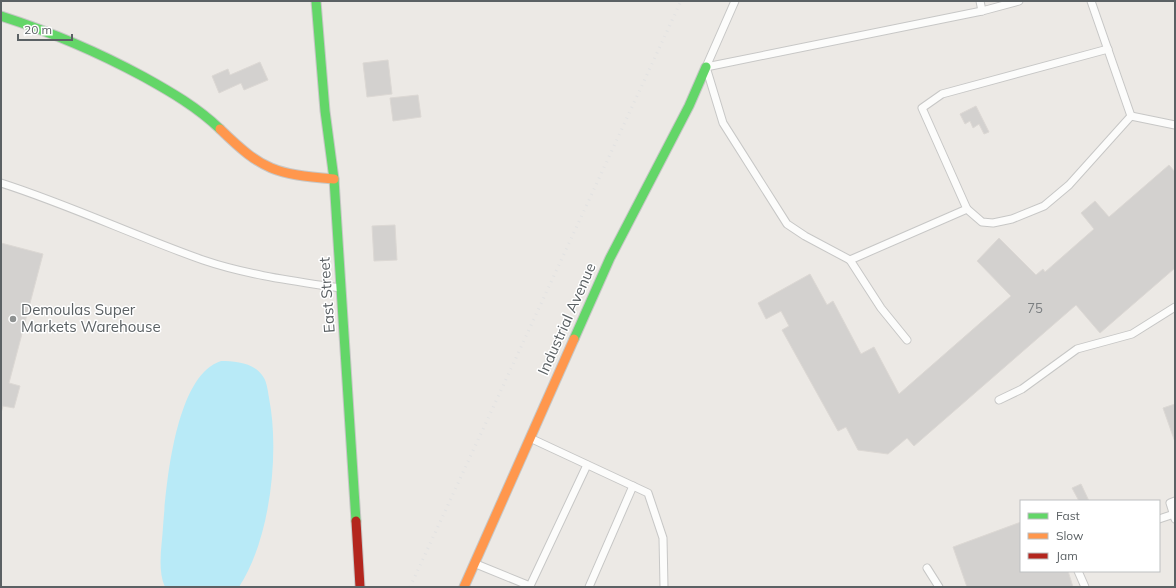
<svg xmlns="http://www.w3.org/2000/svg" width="1176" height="588" font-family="Mulish,sans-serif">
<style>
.water{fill:#b8eaf7}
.building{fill:#d3d1cf;stroke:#dcd8d4}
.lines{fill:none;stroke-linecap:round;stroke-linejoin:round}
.lane-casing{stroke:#c7c7c6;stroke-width:9}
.fast-casing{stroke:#c7c7c6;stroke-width:11}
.slow-casing{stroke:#c7c7c6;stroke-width:11}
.jam-casing{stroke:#c7c7c6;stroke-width:11}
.lane{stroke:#fcfcfb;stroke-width:7}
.fast{stroke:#63d668;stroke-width:9}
.slow{stroke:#ff974d;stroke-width:9}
.jam{stroke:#b3261e;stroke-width:9}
.rail{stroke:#e2e2e2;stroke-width:3;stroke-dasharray:1 5;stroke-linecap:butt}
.poi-dot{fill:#8e9191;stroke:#fff;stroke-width:1.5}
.labels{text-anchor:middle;stroke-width:3;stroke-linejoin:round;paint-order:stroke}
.number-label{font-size:13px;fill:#7a7e80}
.street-label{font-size:15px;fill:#5b6164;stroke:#fff}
.poi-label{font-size:15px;fill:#5b6164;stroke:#fff;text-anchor:start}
</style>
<rect width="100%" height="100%" fill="#ece9e5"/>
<path class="water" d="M221,361c15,0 35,2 43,17 3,5 4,14 5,20 11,55 1,142 -30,189h-74c-8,-18 -3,-41 -2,-60 3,-40 12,-152 58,-166z"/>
<g class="building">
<polygon points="388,60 392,94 367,97 363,63"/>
<polygon points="260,62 268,80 244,90 241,83 219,93 212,76 228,69 230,75"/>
<polygon points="418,95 421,117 393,121 390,98"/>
<polygon points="976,106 989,132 984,134 979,124 973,128 970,121 965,124 960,114"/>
<polygon points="1169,165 1175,172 1175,268 1100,333 1076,305 914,446 907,438 888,454 858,450 846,427 838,431 782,330 789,326 781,311 766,319 758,303 810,274 827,305 833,301 861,354 874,347 899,394 1011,296 977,261 999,238 1036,275 1043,269 1045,272 1094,229 1081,213 1095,201 1109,217"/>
<polygon points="395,225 397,260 374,261 372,226"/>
<polygon points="1,243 43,254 9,383 20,386 14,408 3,406 1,413"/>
<polygon points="1175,404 1175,442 1163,408"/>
<polygon points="1081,484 1089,501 1079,501 1072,488"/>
<polygon points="1021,522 1021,571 1068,571 1073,587 967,587 953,547"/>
</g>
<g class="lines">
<defs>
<g id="lane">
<polyline points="735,1 706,67 723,123 787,224 805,236 850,260"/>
<polyline points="980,1 982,11"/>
<polyline points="1091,1 1131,116"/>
<polyline points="706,67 982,11 1019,1"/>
<polyline points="1131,116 1175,125"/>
<path d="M1,183c69,22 134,53 202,77 44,15 91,21 137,28"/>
<polyline points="967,209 982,222 993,223 1012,219 1044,206 1069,185 1131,116"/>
<polyline points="907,340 881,308 850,260 967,209 922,108 942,94 1108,49"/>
<polyline points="999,400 1022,389 1077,349 1132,334 1175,307"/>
<polyline points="530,438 648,493 663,538 664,587"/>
<polyline points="1175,501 1170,503 1175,519"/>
<polyline points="1159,519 1174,514"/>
<polyline points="476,564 530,586 587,465"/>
<polyline points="927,568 939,587"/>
<polyline points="1078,571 1085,587"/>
<polyline points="589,587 633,486"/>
</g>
<g id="fast">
<polyline points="316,1 325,111 334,179 356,521"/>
<path d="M1,16c50,16 97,36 143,61 27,15 53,30 76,52"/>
<polyline points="574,339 610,258 689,106 706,67"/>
</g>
<g id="slow">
<path d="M220,129c43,42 55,45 114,50"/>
<polyline points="464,587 574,339"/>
</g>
<polyline id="jam" points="356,521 360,587"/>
</defs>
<use href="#lane" class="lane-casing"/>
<use href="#fast" class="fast-casing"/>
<use href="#slow" class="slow-casing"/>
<use href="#jam" class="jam-casing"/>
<use href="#lane" class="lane"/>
<use href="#fast" class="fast"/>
<use href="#slow" class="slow"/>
<use href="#jam" class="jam"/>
<polyline class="rail" points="410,587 681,1"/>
</g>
<circle class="poi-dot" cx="13" cy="319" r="4"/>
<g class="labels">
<g class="number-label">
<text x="1035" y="313">75</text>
</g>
<g class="street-label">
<text transform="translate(327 295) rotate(-94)" y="5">East Street</text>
<text transform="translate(567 319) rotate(-66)" y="5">Industrial Avenue</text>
</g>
<g class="poi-label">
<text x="21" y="315">Demoulas Super<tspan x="21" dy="17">Markets Warehouse</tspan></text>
</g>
</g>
<rect width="1176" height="588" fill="none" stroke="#5b6164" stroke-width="4"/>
<rect x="1020" y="500" width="140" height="72" fill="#ffffff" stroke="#bdc0c1"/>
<rect x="1028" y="513" width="20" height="6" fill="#63d668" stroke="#bdc0c1"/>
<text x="1056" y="520" font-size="12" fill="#5b6164">Fast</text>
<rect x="1028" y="533" width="20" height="6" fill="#ff974d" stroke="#bdc0c1"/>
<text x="1056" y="540" font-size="12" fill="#5b6164">Slow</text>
<rect x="1028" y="553" width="20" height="6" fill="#b3261e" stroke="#bdc0c1"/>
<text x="1056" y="560" font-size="12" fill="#5b6164">Jam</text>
<path d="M18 34v6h54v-6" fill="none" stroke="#5b6164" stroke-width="2"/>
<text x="24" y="34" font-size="12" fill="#5b6164" stroke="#ffffff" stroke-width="3" paint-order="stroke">20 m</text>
</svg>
